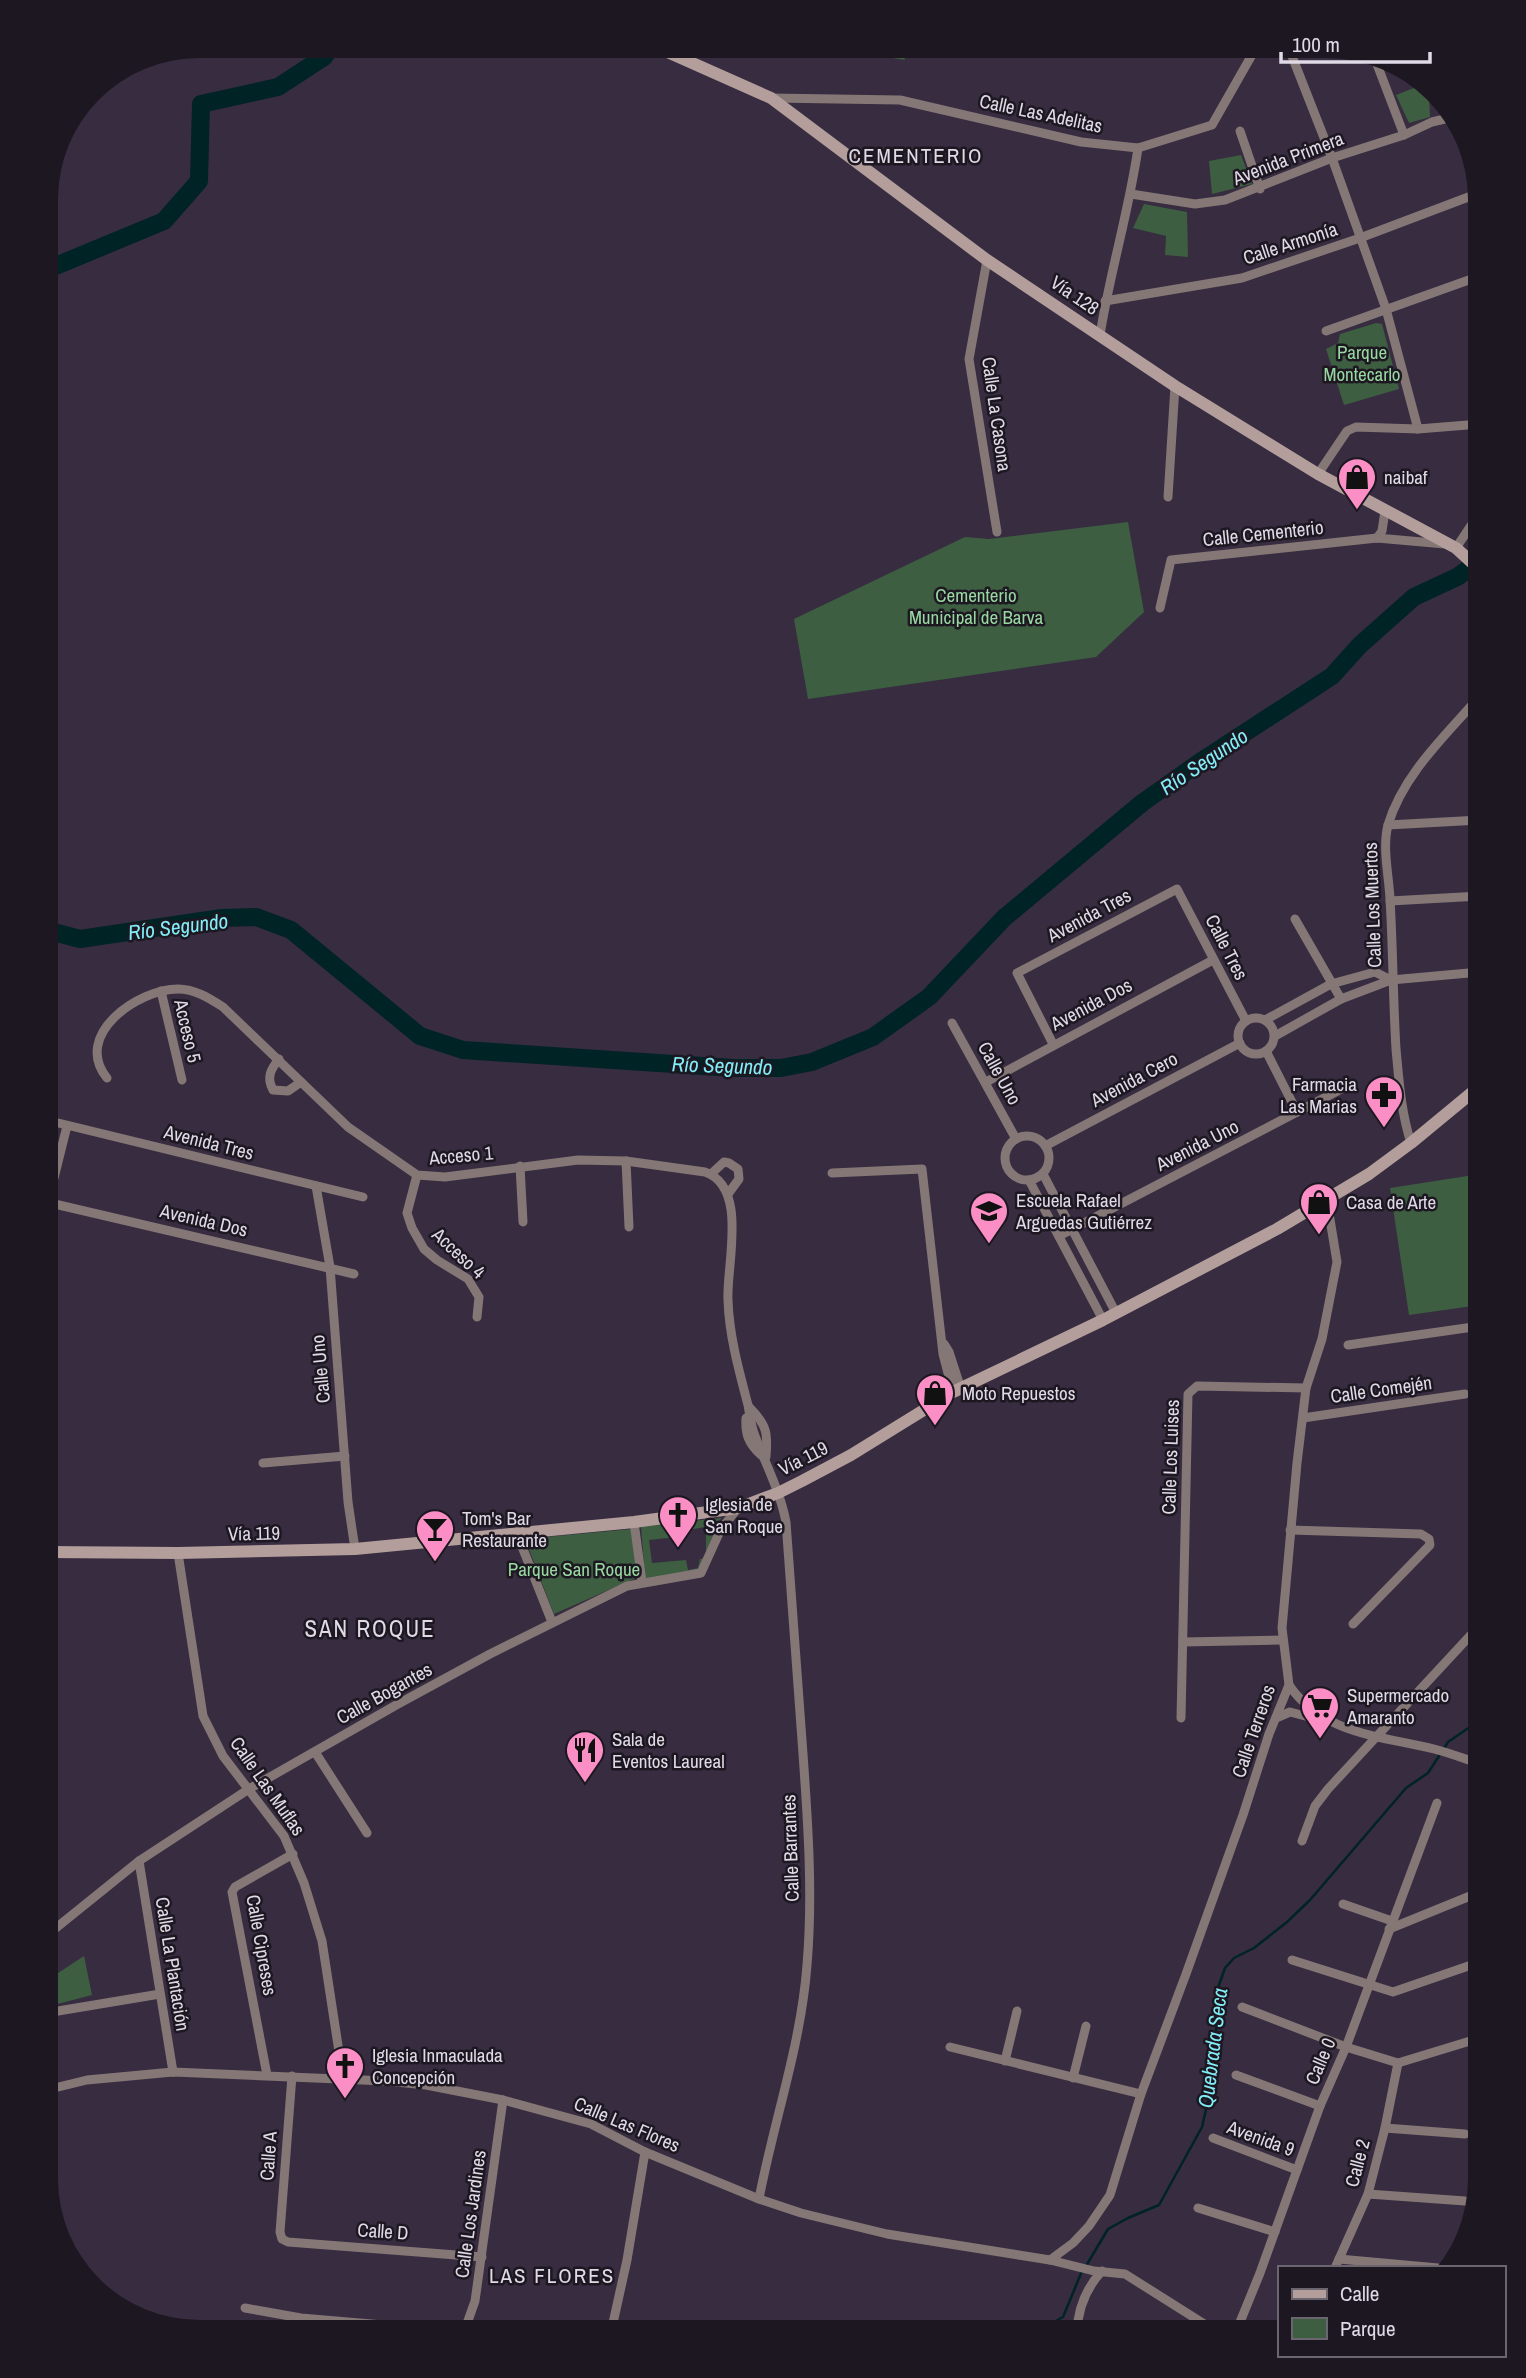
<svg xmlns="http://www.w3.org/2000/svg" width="1526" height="2378" font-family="'Archivo Narrow',sans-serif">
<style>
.green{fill:#3d5e41;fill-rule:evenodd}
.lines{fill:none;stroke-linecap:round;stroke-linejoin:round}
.stream{stroke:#002326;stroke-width:2.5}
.river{stroke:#002326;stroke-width:18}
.minor{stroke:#847775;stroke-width:9}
.secondary{stroke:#b39e9b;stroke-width:12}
.labels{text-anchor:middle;stroke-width:5;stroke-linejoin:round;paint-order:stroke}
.street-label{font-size:19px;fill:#e0d9e6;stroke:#1c1720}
.park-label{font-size:19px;fill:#98d8a1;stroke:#1c1720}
.poi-label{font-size:19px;fill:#e0d9e6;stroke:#1c1720;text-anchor:start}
.neighbourhood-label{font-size:21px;letter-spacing:2px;fill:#e0d9e6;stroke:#1c1720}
.water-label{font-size:21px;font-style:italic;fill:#82eef8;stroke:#1c1720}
.quarter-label{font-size:23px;letter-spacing:2px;fill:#e0d9e6;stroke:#1c1720}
</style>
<rect width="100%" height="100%" fill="#372c40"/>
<g class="green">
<polygon points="820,46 900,46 905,60"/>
<polygon points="1424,84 1429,91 1430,117 1409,123 1396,95"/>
<polygon points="1241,155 1252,184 1212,194 1209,161"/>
<polygon points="1144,204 1187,212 1188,257 1165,255 1166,236 1133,228"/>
<polygon points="1376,323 1382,324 1399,389 1344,405 1326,349 1338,343 1340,334"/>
<polygon points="1128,522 1144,612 1096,657 808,699 794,619 965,537 989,539"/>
<polygon points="1480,1174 1480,1305 1409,1315 1390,1188"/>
<path d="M721,1518l-15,45 -5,8 -56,8 -4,-53zM706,1527v31l-6,1 -2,9 -10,2 -2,-10 -34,3 -3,-23 38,-4v-6z"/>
<polygon points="632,1529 638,1577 554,1614 525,1539"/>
<polygon points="84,1956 92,1995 46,2007 46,1981"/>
</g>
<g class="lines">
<g class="stream">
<polyline points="1086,2266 1108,2229 1128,2218 1159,2205 1202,2127 1213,2079 1219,1985 1225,1968 1234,1958 1254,1948 1287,1922 1310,1900 1406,1788 1428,1773 1448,1742 1480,1720"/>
<polyline points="1036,2332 1063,2317 1082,2271"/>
</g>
<g class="river">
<polyline points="46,270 164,221 199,181 201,104 278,87 324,57 332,46"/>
<polyline points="46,930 80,939 222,918 256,917 291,930 420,1036 463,1050 733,1068 781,1068 812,1062 873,1037 929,997 1004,918 1142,803 1200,762 1332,676 1360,645 1414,597 1457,577 1480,561"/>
</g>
<g class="minor">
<polyline points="1288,46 1332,158 1386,309 1418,429"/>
<polyline points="1375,59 1404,135"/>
<polyline points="771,98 900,100 1081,142 1138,148 1212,125 1257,46"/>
<polyline points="1240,131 1260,189"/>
<polyline points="1131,194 1195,204 1225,200 1332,158 1404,135 1432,122 1453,117"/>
<polyline points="987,260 969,359 997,532"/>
<polyline points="1105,301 1242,278 1360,238 1479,193"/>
<polyline points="1326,331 1480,276"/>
<path d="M1100,335c10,-63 29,-124 38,-187"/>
<polyline points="1318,474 1347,431 1356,427 1418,429 1480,424"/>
<polyline points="1168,497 1175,386"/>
<polyline points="1377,538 1382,531 1385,511"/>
<polyline points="1456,548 1480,512"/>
<polyline points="1160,608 1171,560 1377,538 1445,544"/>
<polyline points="1388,825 1480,820"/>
<polyline points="1390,901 1480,896"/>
<polyline points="1295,919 1341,999"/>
<polyline points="161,991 182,1080"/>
<circle cx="1256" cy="1036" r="18"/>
<polyline points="1265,1020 1331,984 1375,972 1391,980"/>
<polyline points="952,1023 1016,1139"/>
<polyline points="1275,1036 1341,999 1391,980 1480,972"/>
<polyline points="1053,1044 1017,973 1177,889 1246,1021"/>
<polyline points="1266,1051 1297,1112"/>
<path d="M279,1059c-8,10 -13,18 -6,31l15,1 13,-9"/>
<path d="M107,1078c-35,-43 31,-89 71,-89 17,0 31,9 45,18l125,120 69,48 28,2 133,-17 48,1 79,11c44,15 21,94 23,128 1,35 11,71 20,105 2,11 3,21 7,31 11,29 25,55 31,86 6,77 12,154 17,232 5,70 10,141 4,211 -6,80 -33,155 -48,234"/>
<polyline points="986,1082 1213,960"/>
<polyline points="46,1120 363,1197"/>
<circle cx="1027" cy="1158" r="22"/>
<path d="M1411,1143c-10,-31 -12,-62 -15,-94 -3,-50 -3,-100 -6,-150 -1,-23 -8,-51 -2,-74 15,-51 59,-91 92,-129"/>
<polyline points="1045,1146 1240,1043"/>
<polyline points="626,1161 629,1227"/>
<polyline points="520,1166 523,1222"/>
<polyline points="832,1173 922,1169 943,1354 953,1392"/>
<polyline points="711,1174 724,1162 729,1163 738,1169 739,1179 728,1194"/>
<polyline points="1043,1174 1116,1313"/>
<polyline points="417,1175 407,1213 412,1228 424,1249 437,1260 468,1279 479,1297 477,1317"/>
<polyline points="1029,1180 1103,1320"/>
<polyline points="316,1186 330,1267 348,1502 355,1549"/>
<polyline points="46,1202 354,1274"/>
<polyline points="48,1202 67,1126"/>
<polyline points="1059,1236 1351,1084"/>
<polyline points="944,1344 949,1352 961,1389"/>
<polyline points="1348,1345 1480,1326"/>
<path d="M749,1407c18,18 19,26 17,50"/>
<path d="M746,1418c-1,17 3,26 15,37"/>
<polyline points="1303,1418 1465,1394"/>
<polyline points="263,1463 345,1456"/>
<polyline points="634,1522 642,1582"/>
<polyline points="1290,1530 1421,1534 1429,1539 1430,1545 1353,1624"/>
<polyline points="517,1534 552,1622"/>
<polyline points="178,1553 203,1716 223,1756 284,1836 304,1883 322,1941 343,2078"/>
<polyline points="1183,1642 1283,1640"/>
<path d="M1289,1685c33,49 92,51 145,64 16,4 31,10 46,15"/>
<polyline points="1181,1718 1188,1394 1197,1386 1306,1388"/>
<polyline points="1276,1718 1290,1712 1324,1721"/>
<polyline points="315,1752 367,1833"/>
<polyline points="1302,1841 1315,1806 1328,1789 1480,1625"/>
<polyline points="139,1861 173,2072"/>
<polyline points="1343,1904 1392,1921"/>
<polyline points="1389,1929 1480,1892"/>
<polyline points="46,1936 139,1861 249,1789 398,1704 490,1654 627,1586 701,1573 721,1529 738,1508"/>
<polyline points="1292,1960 1393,1992 1480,1962"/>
<polyline points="1242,2007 1346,2047 1398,2063 1480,2038"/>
<polyline points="46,2013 160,1994"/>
<polyline points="950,2047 1141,2094"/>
<polyline points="1005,2061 1017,2011"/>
<polyline points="267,2075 232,1892 235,1887 293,1854"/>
<polyline points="1236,2075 1320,2106"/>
<polyline points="292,2076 280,2232 282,2239 288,2242 482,2257"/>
<polyline points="1073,2078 1086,2026"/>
<polyline points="46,2090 87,2080 173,2072 386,2081 426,2085 503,2100 591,2124 645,2152 759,2199 801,2213 887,2234 1050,2260 1094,2271 1125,2274 1217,2332"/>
<polyline points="1385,2128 1465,2134"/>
<polyline points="1213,2138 1297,2170"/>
<polyline points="1368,2194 1465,2201"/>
<polyline points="1198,2208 1275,2232"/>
<polyline points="1339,2259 1438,2268"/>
<polyline points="1050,2260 1073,2243 1089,2226 1110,2195 1141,2094 1186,1974 1243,1815 1269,1734 1289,1685 1282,1628 1297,1463 1306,1388 1322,1339 1337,1262 1327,1201"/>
<polyline points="1335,2268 1368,2194 1385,2128 1398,2063"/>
<polyline points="245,2308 301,2318 465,2332"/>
<polyline points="464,2332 475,2301 503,2100"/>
<polyline points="611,2332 627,2260 645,2152"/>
<path d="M1077,2332c1,-23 9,-44 25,-61"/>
<polyline points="1236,2332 1260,2273 1320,2106 1346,2047 1437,1803"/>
</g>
<g class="secondary">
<polyline points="654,46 771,98 987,260 1175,386 1318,474 1456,548 1480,570"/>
<polyline points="46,1552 178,1553 355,1549 634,1522 738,1508 778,1493 802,1481 851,1455 953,1392 1103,1320 1277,1229 1369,1174 1411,1143 1480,1086"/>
</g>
</g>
<defs>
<symbol id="shop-pin" viewBox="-11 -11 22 30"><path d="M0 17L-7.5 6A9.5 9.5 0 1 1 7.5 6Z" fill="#fb8fc5" stroke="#1c1720"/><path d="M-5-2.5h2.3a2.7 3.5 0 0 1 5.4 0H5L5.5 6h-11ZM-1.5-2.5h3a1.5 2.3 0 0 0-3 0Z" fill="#111"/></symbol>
<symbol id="pharmacy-pin" viewBox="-11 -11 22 30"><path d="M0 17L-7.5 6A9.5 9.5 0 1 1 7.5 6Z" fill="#fb8fc5" stroke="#1c1720"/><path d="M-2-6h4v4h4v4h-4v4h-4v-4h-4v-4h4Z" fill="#111"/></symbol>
<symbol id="school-pin" viewBox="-11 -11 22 30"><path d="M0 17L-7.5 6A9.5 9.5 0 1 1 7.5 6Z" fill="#fb8fc5" stroke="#1c1720"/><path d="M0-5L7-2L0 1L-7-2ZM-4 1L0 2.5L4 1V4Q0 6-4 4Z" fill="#111"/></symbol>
<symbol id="church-pin" viewBox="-11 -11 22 30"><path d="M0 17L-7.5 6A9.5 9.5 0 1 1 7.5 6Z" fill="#fb8fc5" stroke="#1c1720"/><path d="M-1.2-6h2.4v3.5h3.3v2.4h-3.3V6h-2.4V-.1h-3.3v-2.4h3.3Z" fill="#111"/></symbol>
<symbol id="bar-pin" viewBox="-11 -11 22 30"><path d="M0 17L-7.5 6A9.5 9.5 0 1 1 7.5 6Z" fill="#fb8fc5" stroke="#1c1720"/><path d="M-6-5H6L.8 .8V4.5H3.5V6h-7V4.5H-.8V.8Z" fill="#111"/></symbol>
<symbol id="supermarket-pin" viewBox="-11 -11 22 30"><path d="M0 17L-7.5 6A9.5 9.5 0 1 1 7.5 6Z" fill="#fb8fc5" stroke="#1c1720"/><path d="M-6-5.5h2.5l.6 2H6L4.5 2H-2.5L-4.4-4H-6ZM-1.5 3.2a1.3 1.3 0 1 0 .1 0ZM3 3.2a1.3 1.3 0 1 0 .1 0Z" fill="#111"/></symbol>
<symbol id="restaurant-pin" viewBox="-11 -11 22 30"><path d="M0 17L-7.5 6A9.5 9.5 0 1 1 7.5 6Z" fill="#fb8fc5" stroke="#1c1720"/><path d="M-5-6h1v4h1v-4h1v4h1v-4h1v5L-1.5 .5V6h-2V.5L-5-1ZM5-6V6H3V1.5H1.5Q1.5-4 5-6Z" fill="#111"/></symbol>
</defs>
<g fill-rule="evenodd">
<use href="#shop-pin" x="1335" y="455" width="44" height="60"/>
<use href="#pharmacy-pin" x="1362" y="1073" width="44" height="60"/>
<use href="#shop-pin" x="1297" y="1180" width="44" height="60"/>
<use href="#school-pin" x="967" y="1189" width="44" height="60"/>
<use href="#shop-pin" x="913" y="1371" width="44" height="60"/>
<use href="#church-pin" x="656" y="1493" width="44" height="60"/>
<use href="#bar-pin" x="413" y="1507" width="44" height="60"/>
<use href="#supermarket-pin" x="1298" y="1684" width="44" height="60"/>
<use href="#restaurant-pin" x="563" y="1728" width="44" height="60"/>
<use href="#church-pin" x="323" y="2044" width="44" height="60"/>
</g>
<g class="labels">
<g class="street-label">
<text transform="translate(1041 113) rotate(12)" y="7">Calle Las Adelitas</text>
<text transform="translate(1288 158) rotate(-21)" y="7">Avenida Primera</text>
<text transform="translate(1290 243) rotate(-18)" y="7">Calle Armonía</text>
<text transform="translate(1075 295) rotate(34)" y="7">Vía 128</text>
<text transform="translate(997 414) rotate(82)" y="7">Calle La Casona</text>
<text transform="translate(1263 533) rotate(-6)" y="7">Calle Cementerio</text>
<text transform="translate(1372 905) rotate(-92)" y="7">Calle Los Muertos</text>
<text transform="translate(1089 915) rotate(-28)" y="7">Avenida Tres</text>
<text transform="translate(1227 947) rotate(63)" y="7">Calle Tres</text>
<text transform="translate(1091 1004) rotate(-28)" y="7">Avenida Dos</text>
<text transform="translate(188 1031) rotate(77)" y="7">Acceso 5</text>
<text transform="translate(1000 1073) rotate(61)" y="7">Calle Uno</text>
<text transform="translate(1134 1079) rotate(-28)" y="7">Avenida Cero</text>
<text transform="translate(209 1142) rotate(14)" y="7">Avenida Tres</text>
<text transform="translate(1197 1145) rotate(-27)" y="7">Avenida Uno</text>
<text transform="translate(461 1155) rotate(-5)" y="7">Acceso 1</text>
<text transform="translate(204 1220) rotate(13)" y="7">Avenida Dos</text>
<text transform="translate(459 1253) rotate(43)" y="7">Acceso 4</text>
<text transform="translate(320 1369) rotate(-95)" y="7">Calle Uno</text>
<text transform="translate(1381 1389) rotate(-8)" y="7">Calle Comején</text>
<text transform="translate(1170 1457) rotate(-88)" y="7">Calle Los Luises</text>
<text transform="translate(803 1458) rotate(-27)" y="7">Vía 119</text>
<text transform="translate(254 1533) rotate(-1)" y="7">Vía 119</text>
<text transform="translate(384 1693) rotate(-29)" y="7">Calle Bogantes</text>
<text transform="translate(1253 1731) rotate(-71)" y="7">Calle Terreros</text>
<text transform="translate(268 1786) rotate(55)" y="7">Calle Las Muflas</text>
<text transform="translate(790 1848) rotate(-92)" y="7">Calle Barrantes</text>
<text transform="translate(262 1945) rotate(80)" y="7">Calle Cipreses</text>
<text transform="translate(173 1964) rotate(81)" y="7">Calle La Plantación</text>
<text transform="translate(1320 2061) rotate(-67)" y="7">Calle 0</text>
<text transform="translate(627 2124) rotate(23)" y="7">Calle Las Flores</text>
<text transform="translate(1261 2138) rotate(20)" y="7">Avenida 9</text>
<text transform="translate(268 2156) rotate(-86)" y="7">Calle A</text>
<text transform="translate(1357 2163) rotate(-75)" y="7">Calle 2</text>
<text transform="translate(470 2214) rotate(-82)" y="7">Calle Los Jardines</text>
<text transform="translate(383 2231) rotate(4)" y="7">Calle D</text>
</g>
<g class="park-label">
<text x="1362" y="359">Parque<tspan x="1362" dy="22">Montecarlo</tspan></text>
<text x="976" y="602">Cementerio<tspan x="976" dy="22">Municipal de Barva</tspan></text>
<text x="574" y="1576">Parque San Roque</text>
</g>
<g class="poi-label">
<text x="1384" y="484">naibaf</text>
<text x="1357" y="1091" text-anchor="end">Farmacia<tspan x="1357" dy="22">Las Marias</tspan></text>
<text x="1016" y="1207">Escuela Rafael<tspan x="1016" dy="22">Arguedas Gutiérrez</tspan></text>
<text x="1346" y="1209">Casa de Arte</text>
<text x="962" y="1400">Moto Repuestos</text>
<text x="705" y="1511">Iglesia de<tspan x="705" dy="22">San Roque</tspan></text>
<text x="462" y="1525">Tom's Bar<tspan x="462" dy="22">Restaurante</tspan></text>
<text x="1347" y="1702">Supermercado<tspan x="1347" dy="22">Amaranto</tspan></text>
<text x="612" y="1746">Sala de<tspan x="612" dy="22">Eventos Laureal</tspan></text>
<text x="372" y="2062">Iglesia Inmaculada<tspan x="372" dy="22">Concepción</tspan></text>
</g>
<g class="neighbourhood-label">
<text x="916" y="163">CEMENTERIO</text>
<text x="552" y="2283">LAS FLORES</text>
</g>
<g class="water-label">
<text transform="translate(1204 762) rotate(-34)" y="7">Río Segundo</text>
<text transform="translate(178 927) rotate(-7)" y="7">Río Segundo</text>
<text transform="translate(722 1066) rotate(2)" y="7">Río Segundo</text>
<text transform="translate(1213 2048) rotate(-83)" y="7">Quebrada Seca</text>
</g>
<g class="quarter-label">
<text x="370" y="1637">SAN ROQUE</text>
</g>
</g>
<path d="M0 0H1526V2378H0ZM199 58H1327A141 141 0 0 1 1468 199V2179A141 141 0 0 1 1327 2320H199A141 141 0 0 1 58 2179V199A141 141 0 0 1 199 58Z" fill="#1c1720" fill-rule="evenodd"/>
<rect x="1278" y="2266" width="228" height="91" fill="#1c1720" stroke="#6a656f" stroke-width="2"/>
<rect x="1292" y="2289" width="35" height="10" fill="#b39e9b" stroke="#6a656f" stroke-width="2"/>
<text x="1340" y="2301" font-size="21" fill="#e0d9e6">Calle</text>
<rect x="1292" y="2318" width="35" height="21" fill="#3d5e41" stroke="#6a656f" stroke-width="2"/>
<text x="1340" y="2336" font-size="21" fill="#e0d9e6">Parque</text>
<path d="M1281 52v10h149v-10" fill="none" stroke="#e0d9e6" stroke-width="3.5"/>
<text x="1292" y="52" font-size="21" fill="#e0d9e6" stroke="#1c1720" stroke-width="5" paint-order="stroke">100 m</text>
</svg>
